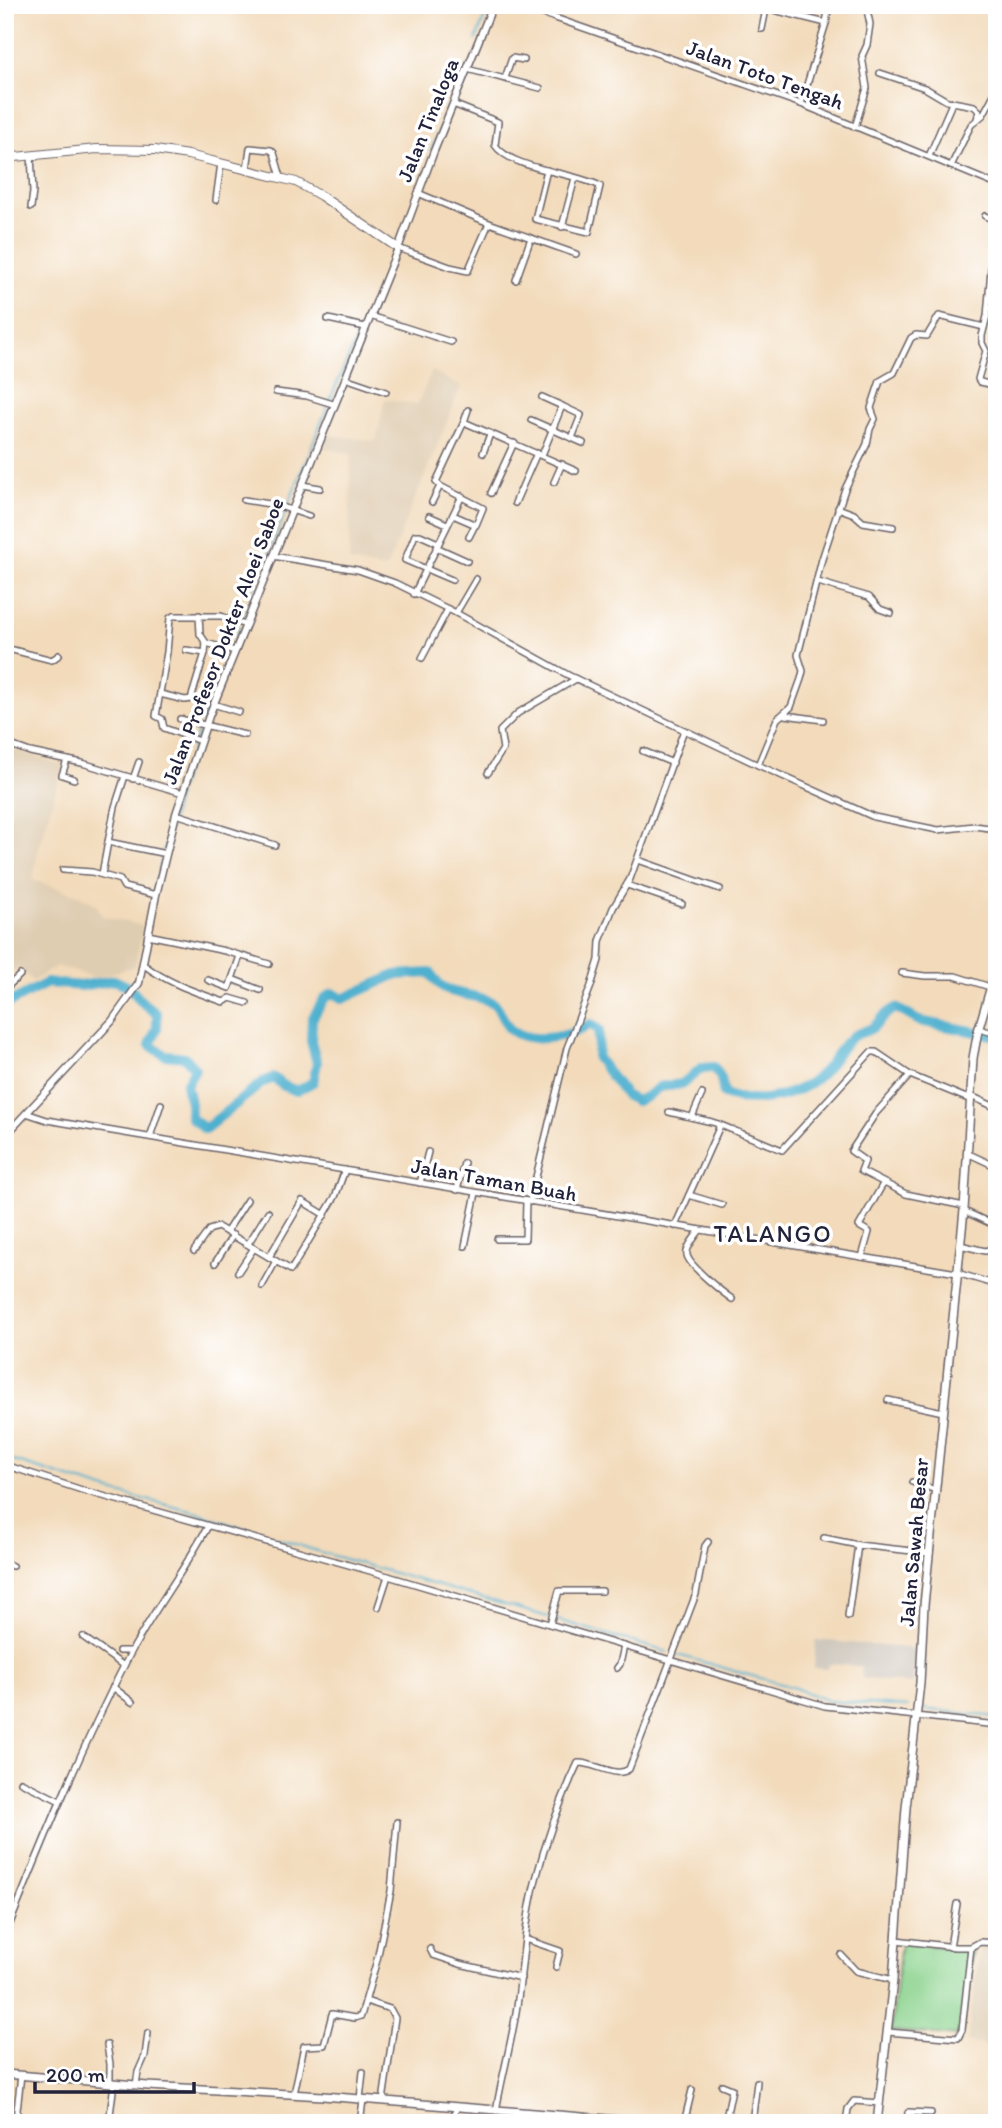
<svg xmlns="http://www.w3.org/2000/svg" width="1002" height="2128" font-family="Itim,sans-serif">
<style>
.built{fill:#dfcdb2}
.industrial{fill:#cbc3b8}
.green{fill:#8cd38e;stroke:#577a64;stroke-width:2}
.lines{fill:none;stroke-linecap:round;stroke-linejoin:round}
.stream{stroke:#50b0cf;stroke-width:2}
.river{stroke:#50b0cf;stroke-width:10}
.minor-casing{stroke:#6b6267;stroke-width:8}
.tertiary-casing{stroke:#6b6267;stroke-width:9}
.secondary-casing{stroke:#6b6267;stroke-width:10}
.primary-casing{stroke:#6b6267;stroke-width:10}
.minor{stroke:#fff;stroke-width:5}
.tertiary{stroke:#fff;stroke-width:6}
.secondary{stroke:#fff;stroke-width:7}
.primary{stroke:#fff;stroke-width:8}
.labels{text-anchor:middle;stroke-width:7;stroke-linejoin:round;paint-order:stroke}
.street-label{font-size:21px;fill:#22223b;stroke:#fff}
.quarter-label{font-size:24px;letter-spacing:2px;fill:#22223b;stroke:#fff}
</style>
<rect width="100%" height="100%" fill="#fff"/>
<filter id="ink" filterUnits="userSpaceOnUse"><feTurbulence type="fractalNoise" baseFrequency=".0143" numOctaves="2"/><feDisplacementMap in="SourceGraphic" scale="14" xChannelSelector="R" yChannelSelector="G"/><feConvolveMatrix kernelMatrix="1 2 1 2 8 2 1 2 1" color-interpolation-filters="sRGB"/></filter>
<filter id="wash" filterUnits="userSpaceOnUse"><feTurbulence type="fractalNoise" baseFrequency=".00686" numOctaves="4" result="noise"/><feDisplacementMap in="SourceGraphic" scale="28" xChannelSelector="R" yChannelSelector="G"/><feGaussianBlur stdDeviation="1.57" result="paint"/><feColorMatrix in="noise" values="0 0 0 0 0 0 0 0 0 0 0 0 0 0 0 0 0 1.4 0 .05"/><feComposite in="paint" operator="in"/></filter>
<g filter="url(#wash)">
<rect width="100%" height="100%" fill="#f2daba"/>
<g class="built">
<polygon points="432,371 461,387 386,569 349,562 351,454 324,448 329,435 376,441 385,399 417,405"/>
<polygon points="5,747 63,765 37,855 33,880 78,895 96,904 102,916 143,926 135,966 95,978 57,966 33,981 18,967 5,978"/>
<polygon points="980,1943 997,1947 997,2025 990,2046 967,2042"/>
</g>
<polygon class="industrial" points="816,1640 916,1649 913,1684 862,1678 861,1666 829,1664 828,1669 814,1668"/>
<polygon class="green" points="901,1942 972,1951 961,2036 891,2031"/>
<g class="lines">
<g class="stream">
<polyline points="476,40 489,5"/>
<polyline points="431,151 457,84"/>
<polyline points="363,323 389,264"/>
<polyline points="330,400 361,328"/>
<polyline points="242,621 328,405"/>
<polyline points="232,647 240,626"/>
<polyline points="201,722 230,653"/>
<polyline points="180,788 199,727"/>
<polyline points="154,890 178,794"/>
<polyline points="129,987 137,978"/>
<polyline points="5,1458 107,1490 199,1513 320,1552 548,1617"/>
<polyline points="554,1619 667,1652"/>
<polyline points="678,1655 795,1688 829,1701 908,1707"/>
<polyline points="922,1709 997,1717"/>
</g>
<path class="river" d="M5,1005l42,-22 34,3 33,-6 15,7 14,16 14,11v14l-7,17 15,10 20,2 10,12 -9,16 4,18 1,15 14,11 58,-47 11,-4 8,7 15,6 16,-9 4,-19 -6,-22 1,-22 12,-20 9,-6 10,6 52,-24 36,-2c12,26 41,18 62,30 9,6 10,21 18,27 20,15 61,7 79,-6l9,6 -2,28 29,38 10,5 10,-4 13,-10 23,-3 20,-16 12,-1 7,11 3,16c32,13 77,2 100,-23 9,-10 17,-26 28,-34 6,-4 14,-5 20,-9 10,-7 10,-14 24,-20l23,13 78,15"/>
</g>
</g>
<g filter="url(#ink)">
<g class="lines">
<defs>
<g id="minor">
<polyline points="518,5 801,104 997,185"/>
<polyline points="753,5 826,23 801,104"/>
<polyline points="826,23 829,5"/>
<polyline points="762,29 766,9"/>
<polyline points="467,69 540,88"/>
<polyline points="880,73 925,88 947,101 974,106 979,111 977,119"/>
<polyline points="505,78 512,58 524,60"/>
<path d="M453,104l45,18 -3,23c17,25 79,27 105,41l-11,46 -54,-13 12,-49"/>
<polyline points="855,127 867,88 862,56 867,45 870,24 866,5"/>
<polyline points="929,156 952,103"/>
<polyline points="951,166 971,125 983,115 997,89"/>
<polyline points="247,169 250,148 271,150 274,153 281,177"/>
<polyline points="216,200 221,163"/>
<polyline points="31,207 33,192 31,155"/>
<polyline points="985,216 997,221"/>
<polyline points="489,223 576,254"/>
<polyline points="562,227 575,178"/>
<polyline points="398,248 450,267 468,271 489,223 418,193"/>
<polyline points="516,280 531,238"/>
<polyline points="370,316 451,342"/>
<polyline points="328,319 365,327"/>
<polyline points="345,378 386,392"/>
<polyline points="989,384 980,382 978,379 986,351 982,343 982,336 987,316 991,269 997,253"/>
<polyline points="276,392 307,396 333,404"/>
<polyline points="562,406 581,415 572,438"/>
<polyline points="531,420 583,443"/>
<polyline points="464,422 468,410"/>
<polyline points="483,453 490,434"/>
<polyline points="542,455 562,406 542,397"/>
<polyline points="554,482 562,464"/>
<polyline points="302,485 320,488"/>
<polyline points="440,486 483,508 476,525 453,515"/>
<polyline points="491,493 514,443"/>
<polyline points="244,500 276,505 309,516"/>
<polyline points="432,502 440,486 436,482 464,422 576,471"/>
<polyline points="515,503 537,453"/>
<polyline points="838,508 854,514 863,522 893,527"/>
<polyline points="429,516 447,524"/>
<polyline points="469,537 475,525"/>
<polyline points="438,543 420,535 415,535 405,560 452,580"/>
<polyline points="436,547 467,561"/>
<polyline points="273,556 358,570 395,583 456,613 568,675 758,765 874,817 938,830 974,826 997,829"/>
<polyline points="818,582 869,597 880,609 891,613"/>
<polyline points="414,594 462,496"/>
<polyline points="456,613 476,579"/>
<polyline points="206,643 235,651"/>
<polyline points="5,648 52,660 59,655"/>
<polyline points="186,650 205,653 206,643 200,634 199,615"/>
<polyline points="422,658 448,609"/>
<polyline points="160,694 185,700 191,699 205,653"/>
<polyline points="213,704 239,712"/>
<polyline points="785,715 823,720"/>
<polyline points="180,719 245,735"/>
<polyline points="200,741 164,728 162,719 156,716 167,652 170,618 173,616 221,616 245,625"/>
<polyline points="5,743 30,752 82,763 183,793"/>
<polyline points="643,751 673,763"/>
<polyline points="67,760 62,775 74,779"/>
<polyline points="758,765 777,719 791,707 801,679 803,671 798,655 822,559 845,489 867,444 870,429 875,419 871,408 880,381 894,373 911,338 916,335 927,336 939,316 984,327"/>
<polyline points="488,773 503,749 500,731 518,713 576,679"/>
<polyline points="125,776 115,807 108,842 166,854"/>
<polyline points="133,779 139,762"/>
<polyline points="176,814 275,845"/>
<polyline points="638,860 720,889"/>
<polyline points="63,870 92,872 120,880 124,887 156,895"/>
<polyline points="102,874 108,842"/>
<polyline points="627,885 682,904"/>
<polyline points="148,935 225,951 269,964"/>
<polyline points="240,956 232,979 260,990"/>
<path d="M144,965c24,18 51,27 80,37l6,-4 17,5"/>
<polyline points="902,973 925,976 955,976 990,987"/>
<polyline points="208,980 229,988 232,979"/>
<polyline points="5,989 20,975"/>
<polyline points="979,1029 997,1034"/>
<polyline points="910,1075 876,1113 851,1151 865,1161 861,1171 906,1194 964,1206"/>
<polyline points="971,1096 997,1108"/>
<polyline points="669,1112 712,1122 718,1124 719,1128 675,1226"/>
<polyline points="26,1113 47,1120 957,1273 997,1285"/>
<polyline points="692,1117 702,1094"/>
<polyline points="718,1124 782,1150 871,1052 876,1052 910,1075 971,1100"/>
<polyline points="150,1137 161,1104"/>
<polyline points="967,1153 997,1167"/>
<polyline points="420,1183 428,1152"/>
<polyline points="457,1190 464,1163"/>
<polyline points="689,1195 722,1205"/>
<polyline points="530,1202 567,1048 591,986 599,960 600,941 613,908 630,879 684,730"/>
<polyline points="964,1211 992,1224"/>
<path d="M700,1230c-4,6 -15,18 -13,25 2,11 35,37 45,44"/>
<polyline points="227,1231 247,1200"/>
<polyline points="497,1239 525,1239 526,1202"/>
<polyline points="248,1244 268,1212"/>
<polyline points="960,1245 985,1251 997,1248"/>
<polyline points="465,1246 476,1193"/>
<polyline points="194,1251 209,1230 218,1227 291,1270 335,1197 345,1170"/>
<polyline points="269,1257 302,1201 325,1215"/>
<polyline points="862,1257 869,1232 859,1226 883,1184"/>
<polyline points="215,1263 233,1235"/>
<polyline points="238,1272 254,1248"/>
<polyline points="262,1286 276,1261"/>
<polyline points="888,1400 943,1412"/>
<polyline points="5,1465 85,1491 388,1576 825,1706 997,1725"/>
<polyline points="912,1482 936,1490"/>
<polyline points="824,1538 858,1545"/>
<polyline points="5,1563 12,1566"/>
<polyline points="378,1607 388,1576"/>
<polyline points="848,1616 858,1545 930,1553"/>
<polyline points="550,1624 559,1591 602,1591"/>
<polyline points="83,1637 124,1666"/>
<polyline points="119,1651 131,1651"/>
<polyline points="617,1668 620,1664 624,1646"/>
<polyline points="113,1687 132,1702"/>
<polyline points="21,1782 60,1801"/>
<path d="M5,1936c38,-95 76,-188 123,-278 24,-46 56,-87 80,-132"/>
<polyline points="525,1939 560,1951 556,1967"/>
<polyline points="896,1940 955,1947 971,1947 980,1942 997,1943"/>
<polyline points="950,1947 957,1904"/>
<polyline points="430,1949 433,1955 460,1964 521,1978"/>
<polyline points="841,1955 856,1971 893,1980"/>
<polyline points="366,2001 390,2009 395,2018 383,2101"/>
<polyline points="888,2032 958,2038 962,2030 971,1947"/>
<polyline points="107,2045 110,2064 110,2082"/>
<polyline points="21,2075 16,2119 34,2122"/>
<polyline points="136,2085 138,2072 145,2056 148,2033"/>
<polyline points="722,2085 732,2089 725,2123"/>
<polyline points="294,2094 304,2046 324,2045 332,2014 355,2018 361,2016 377,1960 391,1891 397,1822"/>
<polyline points="360,2099 363,2072"/>
<path d="M496,2111c6,-35 16,-70 21,-105 6,-42 8,-86 19,-127 10,-39 25,-80 42,-116 16,-1 38,16 51,6l67,-175 9,-48 3,-4"/>
<polyline points="109,2123 114,2083"/>
<polyline points="360,2123 363,2100"/>
<polyline points="453,2123 456,2108"/>
<polyline points="684,2123 692,2090"/>
<polyline points="752,2123 757,2082"/>
<polyline points="846,2123 848,2109 854,2101 880,2103"/>
<polyline points="907,2123 908,2112 931,2113"/>
</g>
<polyline id="tertiary" points="5,1136 112,1021 139,983 156,895 176,814 209,716 399,246 434,151 493,5"/>
<g id="secondary">
<polyline points="5,2074 148,2086 323,2096 656,2123"/>
<polyline points="877,2123 893,1980 906,1808 920,1683 924,1605 964,1210 973,1058 978,1031 997,966"/>
</g>
<polyline id="primary" points="5,158 97,149 155,150 188,155 296,182 321,196 398,248"/>
</defs>
<use href="#minor" class="minor-casing"/>
<use href="#tertiary" class="tertiary-casing"/>
<use href="#secondary" class="secondary-casing"/>
<use href="#primary" class="primary-casing"/>
<use href="#minor" class="minor"/>
<use href="#tertiary" class="tertiary"/>
<use href="#secondary" class="secondary"/>
<use href="#primary" class="primary"/>
</g>
</g>
<g class="labels">
<g class="street-label">
<text transform="translate(765 75) rotate(20)" y="7">Jalan Toto Tengah</text>
<text transform="translate(428 120) rotate(-68)" y="7">Jalan Tinaloga</text>
<text transform="translate(223 641) rotate(-69)" y="7">Jalan Profesor Dokter Aloei Saboe</text>
<text transform="translate(494 1180) rotate(10)" y="7">Jalan Taman Buah</text>
<text transform="translate(914 1542) rotate(-85)" y="7">Jalan Sawah Besar</text>
</g>
<g class="quarter-label">
<text x="773" y="1242">TALANGO</text>
</g>
</g>
<rect width="1002" height="2128" fill="none" stroke="#fff" stroke-width="28"/>
<path d="M35 2082v10h159v-10" fill="none" stroke="#22223b" stroke-width="3.5"/>
<text x="46" y="2082" font-size="21" fill="#22223b" stroke="#ffffff" stroke-width="5" paint-order="stroke">200 m</text>
</svg>
